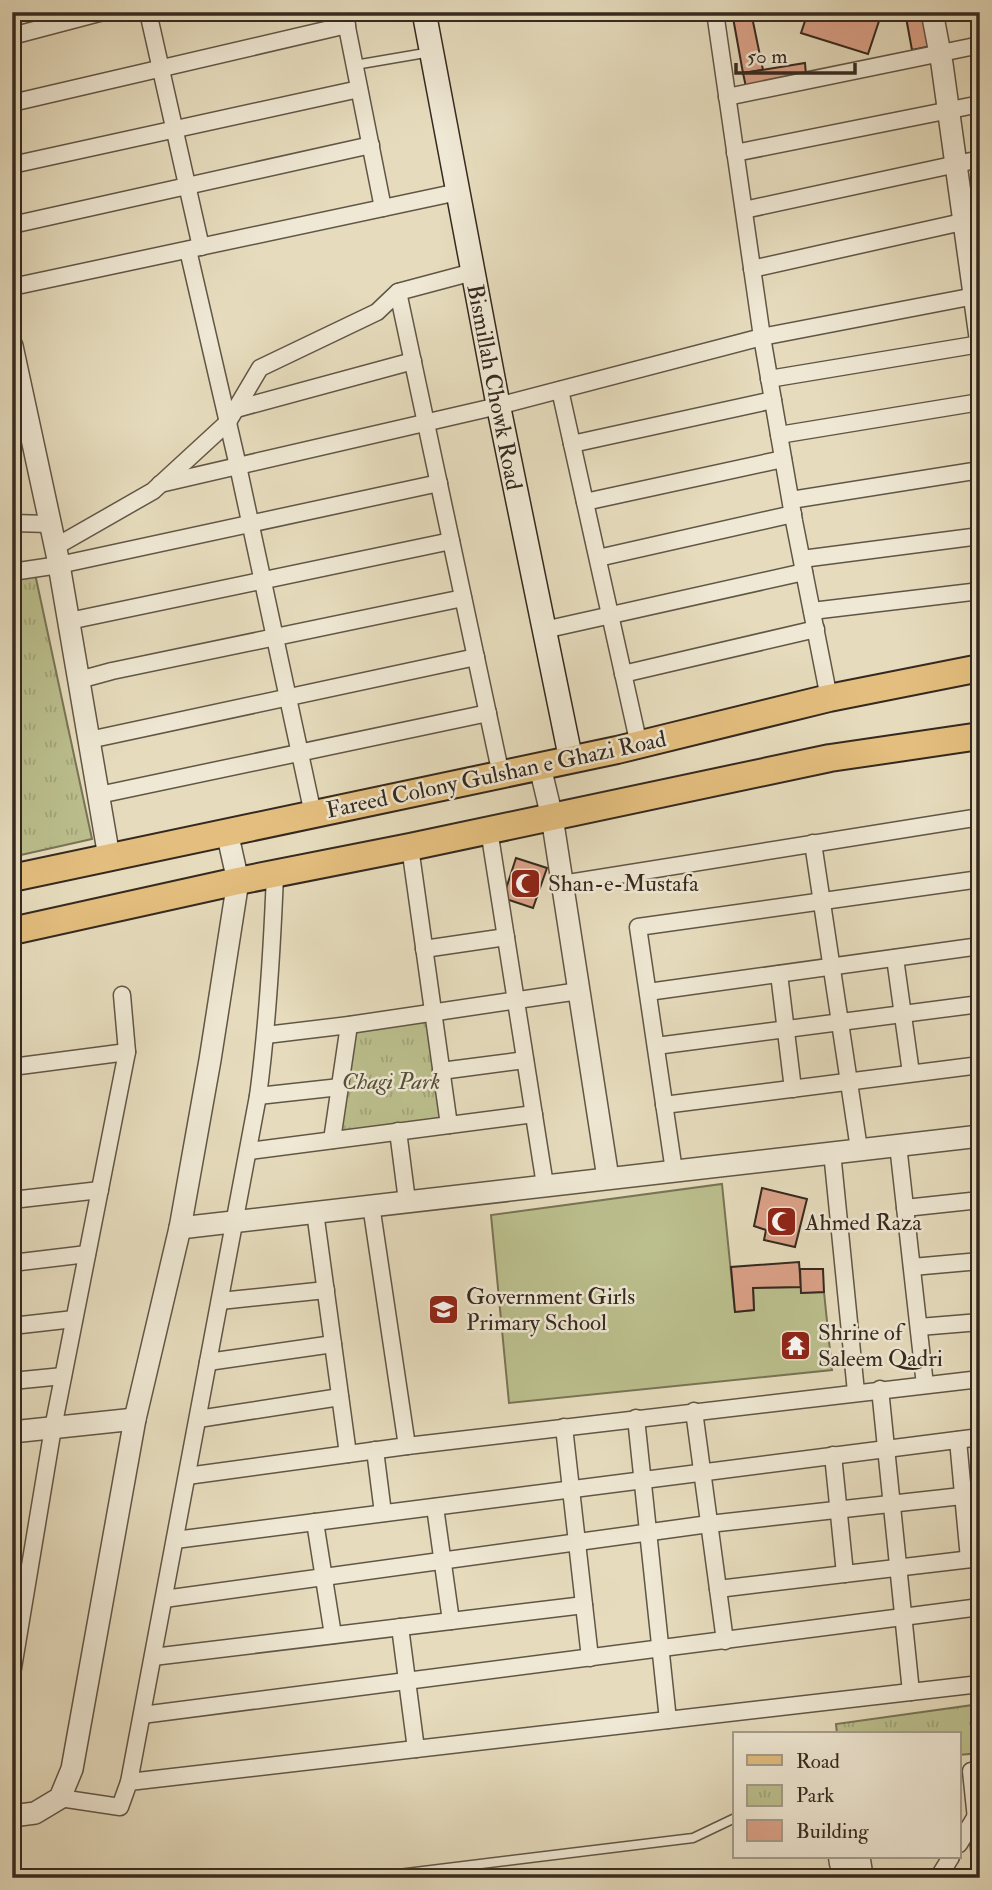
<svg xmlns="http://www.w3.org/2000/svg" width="992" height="1890" font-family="'IM FELL Double Pica',serif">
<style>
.grass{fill:#bbbf8d;stroke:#787456;stroke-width:2}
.park{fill:url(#park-tufts);stroke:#787456;stroke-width:2}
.building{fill:#dba288;stroke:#35291f;stroke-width:2}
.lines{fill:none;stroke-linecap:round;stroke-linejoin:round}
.service-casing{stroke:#615646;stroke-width:11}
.minor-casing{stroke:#615646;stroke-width:19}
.tertiary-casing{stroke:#615646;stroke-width:24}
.secondary-casing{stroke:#35291f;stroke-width:26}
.primary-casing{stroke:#35291f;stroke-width:30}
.service{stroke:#efe8d4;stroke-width:8}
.minor{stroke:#efe8d4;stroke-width:16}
.tertiary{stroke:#efe8d4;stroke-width:21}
.secondary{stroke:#efe8d4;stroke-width:23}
.primary{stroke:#e3be7e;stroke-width:26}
.labels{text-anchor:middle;stroke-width:5;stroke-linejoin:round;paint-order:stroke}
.street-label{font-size:23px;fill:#35291f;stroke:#efe8d4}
.poi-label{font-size:23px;fill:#35291f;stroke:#efe8d4;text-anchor:start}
.park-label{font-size:23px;font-style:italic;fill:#564e3a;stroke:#efe8d4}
</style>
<defs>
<pattern id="park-tufts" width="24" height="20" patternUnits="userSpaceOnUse" patternTransform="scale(1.75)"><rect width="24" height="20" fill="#bbbf8d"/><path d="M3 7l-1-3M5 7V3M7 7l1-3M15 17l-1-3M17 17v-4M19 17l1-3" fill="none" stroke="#a1a479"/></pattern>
</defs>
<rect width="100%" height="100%" fill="#e6dcbd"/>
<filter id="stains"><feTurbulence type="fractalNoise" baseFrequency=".00286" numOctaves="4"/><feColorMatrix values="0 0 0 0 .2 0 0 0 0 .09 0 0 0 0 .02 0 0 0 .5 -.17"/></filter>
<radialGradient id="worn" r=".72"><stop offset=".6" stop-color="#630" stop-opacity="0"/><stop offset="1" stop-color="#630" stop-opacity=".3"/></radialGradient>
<polygon class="grass" points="722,1184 735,1312 754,1310 753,1288 801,1287 802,1293 824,1292 832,1370 509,1403 491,1215"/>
<g class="park">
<polygon points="34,569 92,839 12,857 12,572"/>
<polygon points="433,1013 449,1125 332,1140 349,1025"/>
<polygon points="980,1704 980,1753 959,1755 959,1734 837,1734 836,1724"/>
</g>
<g class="building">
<polygon points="732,12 751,12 763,70 743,73"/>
<polygon points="808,12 882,12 868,54 801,33"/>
<polygon points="905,12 924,12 931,46 912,50"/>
<polygon points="805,63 806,75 746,87 743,73"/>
<polygon points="516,858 547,868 533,908 503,898"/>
<polygon points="762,1188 807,1199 795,1247 764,1240 766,1230 754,1226"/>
<polygon points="799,1262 801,1287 753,1288 754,1310 735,1312 731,1267"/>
<polygon points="800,1269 823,1269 824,1292 801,1293"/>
</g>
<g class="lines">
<defs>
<g id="service">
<polyline points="355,65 431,52"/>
<polyline points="366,1878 693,1838 735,1818"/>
</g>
<g id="minor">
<polyline points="148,12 201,247"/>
<polyline points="344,12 383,208"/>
<polyline points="715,12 762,337 794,521 829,698"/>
<polyline points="12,36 103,12"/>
<polyline points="727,97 980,45"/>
<polyline points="12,103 347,25"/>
<polyline points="735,153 980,104"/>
<polyline points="12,165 359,89"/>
<polyline points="744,210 980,159"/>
<polyline points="12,225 371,145"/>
<polyline points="188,250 238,466 313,814"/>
<polyline points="752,269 980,218"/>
<polyline points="12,287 458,192"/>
<polyline points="398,292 501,775"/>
<polyline points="769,379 980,344"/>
<polyline points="560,390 639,745"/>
<polyline points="236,409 413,361"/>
<polyline points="779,435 980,402"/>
<polyline points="572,444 773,400"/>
<polyline points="160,484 498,406 762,337 980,295"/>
<polyline points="791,500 980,470"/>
<polyline points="585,502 783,459"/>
<polyline points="12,523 50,524"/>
<polyline points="55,547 153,491 228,422 260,368 377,312 398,292 473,272"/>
<polyline points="598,558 793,514"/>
<polyline points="802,559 980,536"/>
<polyline points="12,572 59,565 439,483"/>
<polyline points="812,611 980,591"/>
<polyline points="69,621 451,541"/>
<polyline points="544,630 804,572"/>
<polyline points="623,674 816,629"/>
<polyline points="79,680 112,671 463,598"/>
<polyline points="89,740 476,657"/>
<polyline points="99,795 488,713"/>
<polyline points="489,830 545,1185"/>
<polyline points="813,843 859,1149"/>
<polyline points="410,847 449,1125"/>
<polyline points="562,884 980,817"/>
<polyline points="424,949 506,937"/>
<polyline points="895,958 911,1073"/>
<polyline points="779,974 793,1089"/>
<polyline points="648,992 980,946"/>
<polyline points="266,1035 349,1025 579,991"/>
<polyline points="656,1046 980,1004"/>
<polyline points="12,1067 127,1052"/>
<polyline points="441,1071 525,1060"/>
<polyline points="258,1096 340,1087"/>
<polyline points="664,1105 980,1065"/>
<polyline points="398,1131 407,1201"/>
<polyline points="332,1140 349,1025"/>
<polyline points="898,1145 925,1385"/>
<polyline points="249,1151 534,1114"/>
<polyline points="832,1152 856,1392"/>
<polyline points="674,1171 638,927 980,879"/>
<polyline points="12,1200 100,1190"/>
<polyline points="371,1205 407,1446"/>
<polyline points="905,1208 980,1200"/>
<polyline points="315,1212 348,1454"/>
<polyline points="12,1263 87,1254"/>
<polyline points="912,1267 980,1261"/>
<polyline points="220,1301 326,1290"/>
<polyline points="12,1326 74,1319"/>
<polyline points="919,1327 980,1322"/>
<polyline points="208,1362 333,1344"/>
<polyline points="12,1381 63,1376"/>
<polyline points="880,1389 911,1692"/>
<polyline points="694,1411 725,1641"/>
<polyline points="636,1418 668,1720"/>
<polyline points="198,1419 340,1397"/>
<polyline points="564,1427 590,1658"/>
<polyline points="958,1440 969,1559"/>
<polyline points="375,1450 383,1513"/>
<polyline points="833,1455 845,1574"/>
<polyline points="187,1476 407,1446 980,1379"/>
<polyline points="435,1507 451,1621"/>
<polyline points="315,1522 333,1635"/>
<polyline points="175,1540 980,1437"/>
<polyline points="718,1589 980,1558"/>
<polyline points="164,1599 709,1524 980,1494"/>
<polyline points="400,1627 416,1749"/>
<polyline points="153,1657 584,1605"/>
<polyline points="12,1674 53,1428 127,1052 122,995"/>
<polyline points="142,1715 980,1607"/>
<polyline points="971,1771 980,1857"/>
<path d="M129,1782l129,-686c10,-74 14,-147 17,-221"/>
<polyline points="60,1798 120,1807 129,1782 980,1684"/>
<polyline points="959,1844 976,1816"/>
<polyline points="837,1857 838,1864 862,1860 865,1878"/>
<polyline points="938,1878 951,1857"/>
</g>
<g id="tertiary">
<polyline points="932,12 942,64 980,337"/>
<polyline points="12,346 58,559 109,857"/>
<polyline points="540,767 552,817 608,1178"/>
<polyline points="180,1228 980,1136"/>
<polyline points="12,1432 135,1419"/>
<polyline points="12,1816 35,1813 60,1798 72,1769 135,1419 180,1228 210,1060 238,881 227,832"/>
</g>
<polyline id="secondary" points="424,12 497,399 571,760"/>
<g id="primary">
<polyline points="12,878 617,750 829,698 980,668"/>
<polyline points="12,931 238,881 410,847 830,758 980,736"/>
</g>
</defs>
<use href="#service" class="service-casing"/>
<use href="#minor" class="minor-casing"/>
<use href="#tertiary" class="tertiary-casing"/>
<use href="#secondary" class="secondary-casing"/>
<use href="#primary" class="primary-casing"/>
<use href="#service" class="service"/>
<use href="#minor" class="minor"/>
<use href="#tertiary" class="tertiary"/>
<use href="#secondary" class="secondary"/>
<use href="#primary" class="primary"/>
</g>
<defs>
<symbol id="mosque-square" viewBox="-11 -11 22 22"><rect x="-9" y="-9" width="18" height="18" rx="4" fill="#8f2418" stroke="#efe8d4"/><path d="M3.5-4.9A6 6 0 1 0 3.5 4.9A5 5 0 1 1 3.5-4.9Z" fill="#fff"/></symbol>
<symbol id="school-square" viewBox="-11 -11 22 22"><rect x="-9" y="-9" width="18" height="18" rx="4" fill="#8f2418" stroke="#efe8d4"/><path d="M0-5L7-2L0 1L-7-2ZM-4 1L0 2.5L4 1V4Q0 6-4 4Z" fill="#fff"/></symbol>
<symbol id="temple-square" viewBox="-11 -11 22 22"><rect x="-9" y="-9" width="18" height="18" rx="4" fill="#8f2418" stroke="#efe8d4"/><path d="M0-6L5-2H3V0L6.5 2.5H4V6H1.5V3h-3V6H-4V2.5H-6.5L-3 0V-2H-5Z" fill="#fff"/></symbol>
</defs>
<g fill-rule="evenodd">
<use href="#mosque-square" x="508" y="866" width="35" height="35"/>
<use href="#mosque-square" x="764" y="1204" width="35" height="35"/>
<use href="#school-square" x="426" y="1292" width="35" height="35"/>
<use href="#temple-square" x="778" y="1328" width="35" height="35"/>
</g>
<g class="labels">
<g class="street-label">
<text transform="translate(495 387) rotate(79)" y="8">Bismillah Chowk Road</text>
<text transform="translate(496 774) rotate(-12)" y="8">Fareed Colony Gulshan e Ghazi Road</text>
</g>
<g class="poi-label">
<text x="548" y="891">Shan-e-Mustafa</text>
<text x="805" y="1230">Ahmed Raza</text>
<text x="466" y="1304">Government Girls<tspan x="466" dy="26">Primary School</tspan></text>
<text x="818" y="1340">Shrine of<tspan x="818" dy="26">Saleem Qadri</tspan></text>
</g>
<g class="park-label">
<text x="391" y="1089">Chagi Park</text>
</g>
</g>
<rect width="992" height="1890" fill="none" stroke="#e6dcbd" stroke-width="42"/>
<rect x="14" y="14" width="964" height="1862" fill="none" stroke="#35291f" stroke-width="3.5"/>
<rect x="21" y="21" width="950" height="1848" fill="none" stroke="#35291f" stroke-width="2"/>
<rect x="733" y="1732" width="228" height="126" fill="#efe8d4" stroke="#a59c8c" stroke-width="2"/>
<rect x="747" y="1755" width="35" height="10" fill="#e3be7e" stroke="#a59c8c" stroke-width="2"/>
<text x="796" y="1768" font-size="21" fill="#35291f">Road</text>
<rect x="747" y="1785" width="35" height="21" fill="url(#park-tufts)" stroke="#a59c8c" stroke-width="2"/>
<text x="796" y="1802" font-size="21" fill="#35291f">Park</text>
<rect x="747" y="1820" width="35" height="21" fill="#dba288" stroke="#a59c8c" stroke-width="2"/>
<text x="796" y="1838" font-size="21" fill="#35291f">Building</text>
<path d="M736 63v10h119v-10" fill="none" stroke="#35291f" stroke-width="3.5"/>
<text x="747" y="63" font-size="21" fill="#35291f" stroke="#efe8d4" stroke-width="5" paint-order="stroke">50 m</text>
<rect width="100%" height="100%" filter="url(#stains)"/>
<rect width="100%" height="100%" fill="url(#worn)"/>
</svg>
